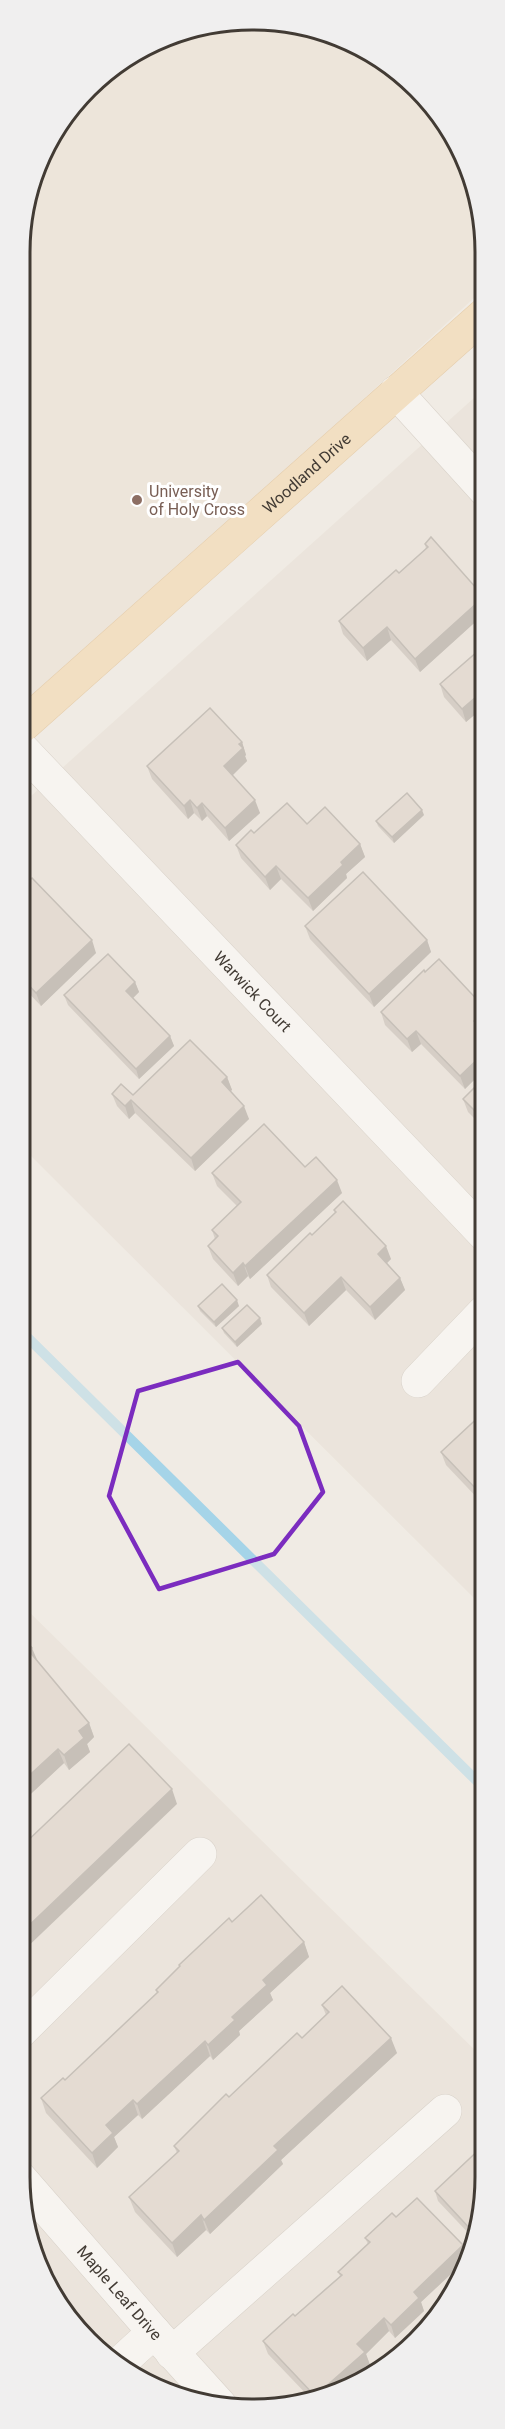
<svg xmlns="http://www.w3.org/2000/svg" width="505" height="2429" font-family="Roboto,sans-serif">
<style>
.residential{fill:#e4dcd2}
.education{fill:#e8decf}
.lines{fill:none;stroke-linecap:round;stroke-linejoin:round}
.stream{stroke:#a5d4e8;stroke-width:10}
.minor-casing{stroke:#bdb4ab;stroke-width:34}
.major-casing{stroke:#d7aa6b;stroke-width:34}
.minor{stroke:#fff;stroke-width:33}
.major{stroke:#f4d099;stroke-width:33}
.wall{fill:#b6aca3}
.shaded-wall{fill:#948c84}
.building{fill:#d4c8bd;stroke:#948c84;stroke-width:1.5}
.marked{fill:none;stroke:#7b2cbf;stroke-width:4.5;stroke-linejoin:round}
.education-dot{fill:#8d6e63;stroke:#fff;stroke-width:2}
.labels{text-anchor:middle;stroke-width:6;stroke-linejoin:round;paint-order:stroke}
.street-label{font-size:16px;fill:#423b34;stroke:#fff}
.education-label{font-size:16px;fill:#785e54;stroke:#fff;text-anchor:start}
.rim{fill:none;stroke:#423b34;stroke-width:3}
</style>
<rect width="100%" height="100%" fill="#f0ebe4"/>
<g class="residential">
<polygon points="485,388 484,1608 21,1146 21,805"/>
<polygon points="20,1603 484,2059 484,2207 454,2293 406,2352 327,2397 238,2409 163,2392 88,2341 37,2265 20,2176"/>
</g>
<polygon class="education" points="283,21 355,43 417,88 468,163 485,237 485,288 21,712 21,222 51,136 110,68 192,28"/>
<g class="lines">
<polyline class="stream" points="20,1330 484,1788"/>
<defs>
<g id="minor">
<polyline points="396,392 485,490"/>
<path id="s1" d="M21,748l463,486"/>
<polyline points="418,1381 484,1312"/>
<polyline points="20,2032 200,1854"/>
<path id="s2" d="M20,2178l134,154 66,73"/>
<polyline points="172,2353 445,2111"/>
<polyline points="120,2363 154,2332"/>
</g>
<g id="major">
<path id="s3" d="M21,727l464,-413"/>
</g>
</defs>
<use href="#minor" class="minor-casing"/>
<use href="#major" class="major-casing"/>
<use href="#minor" class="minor"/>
<use href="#major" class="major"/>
</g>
<g class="wall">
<polygon points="425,544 485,598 485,617 483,615 420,672 391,640 367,661 343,634 339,621 399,573 426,549"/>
<polygon points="485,645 485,706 466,722 444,697 440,684"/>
<polygon points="242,742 246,755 245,756 247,761 232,775 260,813 229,841 207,816 202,821 194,813 188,819 152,779 147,766"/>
<polygon points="424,815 394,843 378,826 376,821"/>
<polygon points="307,824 360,844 365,857 346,874 347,878 313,911 281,879 270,890 241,858 236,845 254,833"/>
<polygon points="21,888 96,953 41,1006 22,986 21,988"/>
<polygon points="305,926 427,940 431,952 374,1007 310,939"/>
<polygon points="425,972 484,1033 484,1070 465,1089 421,1044 412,1052 385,1025 381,1012"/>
<polygon points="135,982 139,992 133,998 170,1036 174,1046 139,1079 68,1005 64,995"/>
<polygon points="227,1077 232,1090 230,1091 249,1119 195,1171 135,1113 129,1119 117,1106 112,1094 133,1095"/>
<polygon points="484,1078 484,1128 468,1112 463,1099"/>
<polygon points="305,1167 342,1193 250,1279 248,1276 238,1286 213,1259 208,1246 215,1239 212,1230 237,1206 217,1186 212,1173"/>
<polygon points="334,1210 391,1259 387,1263 400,1278 405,1290 375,1320 346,1290 309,1326 271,1287 267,1275 312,1235 335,1213"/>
<polygon points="198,1306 239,1306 216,1327 200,1311"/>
<polygon points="262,1324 237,1347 224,1333 222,1328"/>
<polygon points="484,1412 484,1503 483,1504 446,1465 441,1452"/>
<polygon points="20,1638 38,1662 89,1723 94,1737 87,1744 90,1752 69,1770 64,1763 20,1804"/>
<polygon points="232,1922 304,1942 309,1957 270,1993 273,2000 239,2031 240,2035 213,2060 210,2056 142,2119 138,2115 114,2137 118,2147 97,2168 46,2113 41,2098 65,2080 157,1993 156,1990 180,1967 179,1965"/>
<polygon points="322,2005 397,2053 281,2160 283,2164 210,2234 206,2230 177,2257 135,2212 129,2197 177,2153 174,2146 229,2097 302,2038 326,2015"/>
<polygon points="435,2191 484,2207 473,2238 438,2201"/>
<polygon points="396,2217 467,2256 466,2260 421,2302 424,2311 395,2338 389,2331 366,2354 370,2365 345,2387 327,2397 311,2399 268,2354 263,2341 295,2316 340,2276 338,2272 368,2244 365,2238"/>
</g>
<g class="shaded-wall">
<polygon points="478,602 483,615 420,672 415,659"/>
<polygon points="485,604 485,614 482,606"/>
<polygon points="387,627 391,640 367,661 363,648"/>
<polygon points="483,691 485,694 485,706 466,722 462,709"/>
<polygon points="242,742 246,755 245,756 247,761 229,779 224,766"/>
<polygon points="190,800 194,813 188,819 184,806"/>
<polygon points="255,800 260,813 229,841 225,828"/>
<polygon points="202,803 207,816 202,821 197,808"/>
<polygon points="422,810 424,815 394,843 392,837"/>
<polygon points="360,844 365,857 346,874 347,878 313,911 308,898 341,862"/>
<polygon points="276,866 281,879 270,890 265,877"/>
<polygon points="92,940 96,953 41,1006 36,993"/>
<polygon points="427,940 431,952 374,1007 369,994"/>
<polygon points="135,982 139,992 130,1001 126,991"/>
<polygon points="484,1011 484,1028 478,1034 474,1021"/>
<polygon points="416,1031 421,1044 412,1052 407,1039"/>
<polygon points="170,1036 174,1046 139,1079 136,1069"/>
<polygon points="484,1053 484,1070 465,1089 460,1076"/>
<polygon points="227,1077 232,1090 226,1095 222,1082"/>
<polygon points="131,1100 135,1113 129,1119 125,1106"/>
<polygon points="244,1106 249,1119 195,1171 191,1158"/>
<polygon points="337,1180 342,1193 250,1279 245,1266"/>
<polygon points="386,1246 391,1259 383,1267 378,1254"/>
<polygon points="243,1263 248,1276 238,1286 233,1273"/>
<polygon points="341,1277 346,1290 309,1326 304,1313"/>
<polygon points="400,1278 405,1290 375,1320 370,1307"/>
<polygon points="237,1300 239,1306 216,1327 214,1322"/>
<polygon points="260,1318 262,1324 237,1347 235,1342"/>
<polygon points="484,1485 484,1503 483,1504 478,1491"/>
<polygon points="32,1648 38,1662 29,1651"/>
<polygon points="89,1723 94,1737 87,1744 90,1752 69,1770 64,1755 79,1731"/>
<polygon points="58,1749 64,1763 20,1804 20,1784"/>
<polygon points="172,1789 177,1804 20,1954 20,1934"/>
<polygon points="304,1942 309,1957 270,1993 273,2000 239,2031 240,2035 213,2060 208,2045 263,1980"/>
<polygon points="391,2038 397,2053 281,2160 283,2164 210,2234 204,2220 274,2146"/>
<polygon points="205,2041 210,2056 142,2119 137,2104"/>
<polygon points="133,2100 138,2115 114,2137 118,2147 97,2168 92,2153 106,2125"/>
<polygon points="201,2215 206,2230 177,2257 172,2243"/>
<polygon points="463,2245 467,2256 466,2260 421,2302 424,2311 395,2338 391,2325 414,2292"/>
<polygon points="384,2318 389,2331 366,2354 370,2365 345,2387 327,2397 316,2399 315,2396 357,2344"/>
</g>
<g class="building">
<polygon points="431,537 485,598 485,604 482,606 478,602 415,659 387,627 363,648 339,621 396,570 399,573 428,547 425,544"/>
<polygon points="485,645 485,692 483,691 462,709 440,684"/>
<polygon points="210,708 242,742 239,744 243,748 224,766 255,800 225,828 202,803 197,808 190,800 184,806 147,766"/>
<polygon points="407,793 422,810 392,837 376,821"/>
<polygon points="287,803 307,824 325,807 360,844 341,862 343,865 308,898 276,866 265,877 236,845 251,830 254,833"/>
<polygon points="363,872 427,940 369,994 305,926"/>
<polygon points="32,878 92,940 36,993 21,977 21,888"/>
<polygon points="108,954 135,982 126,991 170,1036 136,1069 64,995"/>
<polygon points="439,959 484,1007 484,1011 474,1021 484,1033 484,1053 460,1076 416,1031 407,1039 381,1012 424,970 425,972"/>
<polygon points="190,1040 227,1077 222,1082 244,1106 191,1158 131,1100 125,1106 112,1094 121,1084 133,1095"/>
<polygon points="484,1078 484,1120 463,1099"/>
<polygon points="264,1124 305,1167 316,1157 337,1180 245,1266 243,1263 233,1273 208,1246 218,1236 212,1230 241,1202 212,1173"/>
<polygon points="343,1201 386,1246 378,1254 400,1278 370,1307 341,1277 304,1313 267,1275 310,1233 312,1235 336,1212 334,1210"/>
<polygon points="222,1284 237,1300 214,1322 198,1306"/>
<polygon points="247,1305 260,1318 235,1342 222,1328"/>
<polygon points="484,1412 484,1485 478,1491 441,1452"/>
<polygon points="22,1636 32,1648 29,1651 89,1723 79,1731 84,1738 64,1755 58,1749 20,1784 20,1693 21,1692 20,1691 20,1638"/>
<polygon points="129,1744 172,1789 20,1934 20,1848"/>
<polygon points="261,1895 304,1942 263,1980 267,1985 232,2017 235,2020 208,2045 205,2041 137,2104 133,2100 106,2125 113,2133 92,2153 41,2098 63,2078 65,2080 158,1992 156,1990 180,1966 179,1965 229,1918 232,1922"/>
<polygon points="342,1986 391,2038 274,2146 278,2150 204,2220 201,2215 172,2243 129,2197 179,2151 174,2146 226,2094 229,2097 297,2033 302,2038 329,2012 322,2005"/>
<polygon points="484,2145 484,2207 474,2233 435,2191"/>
<polygon points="417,2198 463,2245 414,2292 419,2298 391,2325 384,2318 357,2344 365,2352 315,2396 263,2341 293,2314 295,2316 342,2275 338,2272 370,2242 365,2238 392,2213 396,2217"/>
</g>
<path d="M0 0H505V2429H0ZM238,1362l61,64 24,66 -49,62 -115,35 -50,-93 29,-105z" fill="#f0ebe4" fill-opacity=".55" fill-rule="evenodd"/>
<path class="marked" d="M238,1362l61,64 24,66 -49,62 -115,35 -50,-93 29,-105z"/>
<circle class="education-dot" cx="137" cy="500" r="6"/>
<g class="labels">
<g class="street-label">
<text dy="6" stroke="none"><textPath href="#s3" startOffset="382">Woodland Drive</textPath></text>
<text dy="6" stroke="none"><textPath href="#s1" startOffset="336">Warwick Court</textPath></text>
<text dy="6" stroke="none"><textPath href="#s2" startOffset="152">Maple Leaf Drive</textPath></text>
</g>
<g class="education-label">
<text x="149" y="497">University<tspan x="149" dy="18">of Holy Cross</tspan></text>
</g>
</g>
<path d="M0 0H505V2429H0ZM252 30H253A222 222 0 0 1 475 252V2177A222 222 0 0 1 253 2399H252A222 222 0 0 1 30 2177V252A222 222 0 0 1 252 30Z" fill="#f0efef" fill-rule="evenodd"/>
<path class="rim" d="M252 30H253A222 222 0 0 1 475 252V2177A222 222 0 0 1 253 2399H252A222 222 0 0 1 30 2177V252A222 222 0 0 1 252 30Z"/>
</svg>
